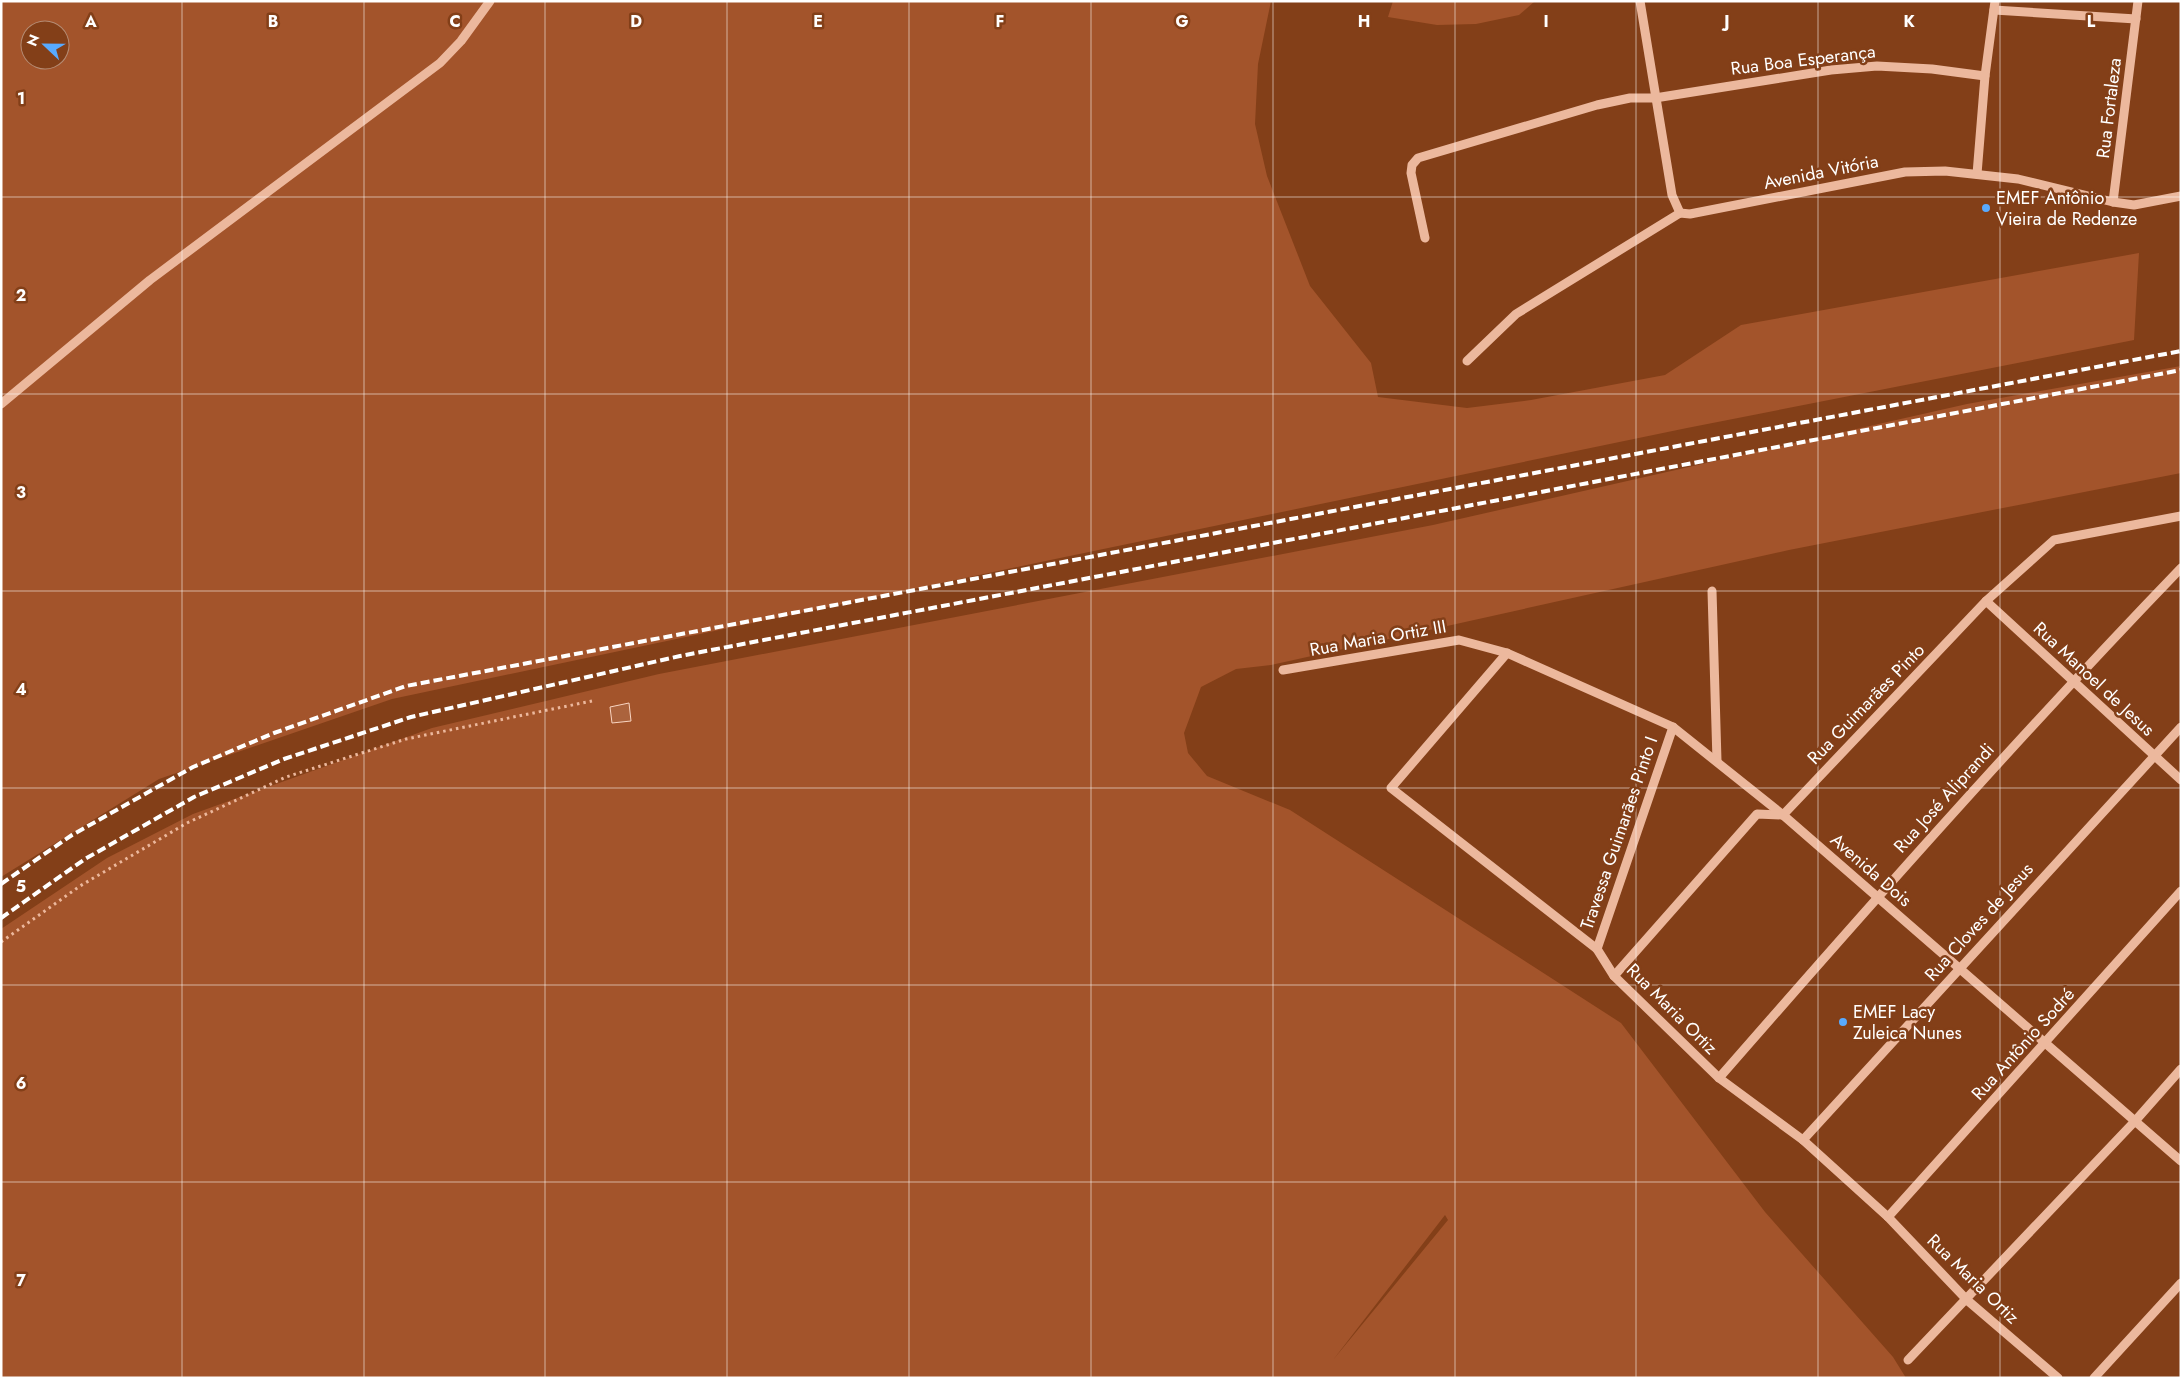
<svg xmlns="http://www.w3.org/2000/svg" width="2182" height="1379" font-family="Jost,sans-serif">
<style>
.green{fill:#a3542b;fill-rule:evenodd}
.building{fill:#ab633d;stroke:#f9d5c2}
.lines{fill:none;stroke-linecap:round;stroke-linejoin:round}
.path{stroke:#ecb89d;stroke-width:3;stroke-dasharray:2.5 4;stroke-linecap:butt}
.minor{stroke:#ecb89d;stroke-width:9}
.rail{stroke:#fff;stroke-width:4;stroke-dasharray:9 4;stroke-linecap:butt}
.grid{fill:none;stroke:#fff;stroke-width:1;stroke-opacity:0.55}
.poi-dot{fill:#58aaff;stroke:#833f18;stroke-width:2}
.labels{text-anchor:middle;stroke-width:5;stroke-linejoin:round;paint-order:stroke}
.street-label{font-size:18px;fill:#fff;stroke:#833f18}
.poi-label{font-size:18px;fill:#fff;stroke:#833f18;text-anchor:start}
.grid-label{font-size:16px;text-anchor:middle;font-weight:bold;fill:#fff;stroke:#833f18;stroke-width:5;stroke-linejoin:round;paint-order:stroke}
</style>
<rect width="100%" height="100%" fill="#833f18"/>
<g class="green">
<path d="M1,1h1270l-13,63 -3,60 12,52 43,110 61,77 7,34 89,11 64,-8 134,-25 76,-50 398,-72 -5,87 -447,88 -627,130 -668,141 -233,80 -158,98zM30,30h30v30h-30z"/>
<polygon points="1393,1 1535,1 1519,15 1476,24 1437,25 1388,17"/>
<path d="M2181,366v107l-392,77 -518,115 -35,4 -35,18 -17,46 4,20 19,23 83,34 331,213 144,189 128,145 13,21h-1905v-449l106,-71 86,-44 239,-86 227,-54 774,-149 534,-121zM1445,1215l3,5 -115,140z"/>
</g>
<polygon class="building" points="629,703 631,721 612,723 610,707"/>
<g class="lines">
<polyline class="path" points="1,942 80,886 187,823 286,777 406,739 592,701"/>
<g class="minor">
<polyline points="1640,1 1672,195 1680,213"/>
<polyline points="1994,10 2136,19"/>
<polyline points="1977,174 1985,76 1995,1"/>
<polyline points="2113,202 2138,1"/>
<polyline points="1680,213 1690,214 1905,172 1945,171 2018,179 2113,202 2134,205 2181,196"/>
<polyline points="1425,238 1411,173 1412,165 1418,158 1597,105 1630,98 1655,98 1831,70 1877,66 1932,69 1985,76"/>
<polyline points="1467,361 1516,314 1680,213"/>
<polyline points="1,404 150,280 440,63 461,41 490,1"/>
<polyline points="1712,591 1717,761"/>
<polyline points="1986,601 2181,780"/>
<polyline points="1507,653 1391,788 1597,949 1614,976 1719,1078 1803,1140 1888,1217 1967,1300 2058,1378"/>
<polyline points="1283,670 1459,640 1507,653 1673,727 1783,815 2181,1161"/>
<polyline points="1597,949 1673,727"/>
<polyline points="1614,976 1757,814 1783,815 1986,601 2054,540 2181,516"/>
<path d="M1719,1078c151,-173 303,-345 462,-510"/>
<polyline points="1803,1140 2181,727"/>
<polyline points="1888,1217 2181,891"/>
<polyline points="1908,1360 2136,1120 2181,1069"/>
<polyline points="2094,1378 2181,1283"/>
</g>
<g class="rail">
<polyline points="1,884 72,835 193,767 274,733 406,686 2181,351"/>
<polyline points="1,918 85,859 194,797 284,759 411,717 680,656 2181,370"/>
</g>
</g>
<path class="grid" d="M182,1v1377M364,1v1377M545,1v1377M727,1v1377M909,1v1377M1091,1v1377M1273,1v1377M1455,1v1377M1636,1v1377M1818,1v1377M2000,1v1377M1,197h2180M1,394h2180M1,591h2180M1,788h2180M1,985h2180M1,1182h2180"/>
<g class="poi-dot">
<circle cx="1986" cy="208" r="5"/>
<circle cx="1843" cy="1022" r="5"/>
</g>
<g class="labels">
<g class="street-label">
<text transform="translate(1803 60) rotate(-7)" y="6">Rua Boa Esperança</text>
<text transform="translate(2109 108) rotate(-83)" y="6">Rua Fortaleza</text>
<text transform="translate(1821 172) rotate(-11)" y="6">Avenida Vitória</text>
<text transform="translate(1378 638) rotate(-10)" y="6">Rua Maria Ortiz III</text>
<text transform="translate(2094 679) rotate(43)" y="6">Rua Manoel de Jesus</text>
<text transform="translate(1866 704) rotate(-46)" y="6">Rua Guimarães Pinto</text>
<text transform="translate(1944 798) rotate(-48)" y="6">Rua José Aliprandi</text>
<text transform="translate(1619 833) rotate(-71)" y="6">Travessa Guimarães Pinto I</text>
<text transform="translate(1871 870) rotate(41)" y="6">Avenida Dois</text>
<text transform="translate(1979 922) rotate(-48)" y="6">Rua Cloves de Jesus</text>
<text transform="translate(1672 1009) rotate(45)" y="6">Rua Maria Ortiz</text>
<text transform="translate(2023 1044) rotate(-48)" y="6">Rua Antônio Sodré</text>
<text transform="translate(1973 1279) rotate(44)" y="6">Rua Maria Ortiz</text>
</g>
<g class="poi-label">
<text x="1996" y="204">EMEF Antônio<tspan x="1996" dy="21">Vieira de Redenze</tspan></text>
<text x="1853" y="1018">EMEF Lacy<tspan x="1853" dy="21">Zuleica Nunes</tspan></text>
</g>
</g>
<g class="grid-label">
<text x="91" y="27">A</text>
<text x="273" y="27">B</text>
<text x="455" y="27">C</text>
<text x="636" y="27">D</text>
<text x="818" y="27">E</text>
<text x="1000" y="27">F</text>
<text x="1182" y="27">G</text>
<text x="1364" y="27">H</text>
<text x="1546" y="27">I</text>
<text x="1727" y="27">J</text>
<text x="1909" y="27">K</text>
<text x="2091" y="27">L</text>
<text x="21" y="104">1</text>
<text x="21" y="301">2</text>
<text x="21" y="498">3</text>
<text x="21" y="695">4</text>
<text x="21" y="892">5</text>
<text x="21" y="1089">6</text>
<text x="21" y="1286">7</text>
</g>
<rect width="2182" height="1379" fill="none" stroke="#ffffff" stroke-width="5"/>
<g transform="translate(45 45) rotate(292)"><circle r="24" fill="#833f18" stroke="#b58c74"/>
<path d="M0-4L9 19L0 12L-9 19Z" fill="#58aaff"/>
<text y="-8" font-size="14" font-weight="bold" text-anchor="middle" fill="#ffffff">N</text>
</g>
</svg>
